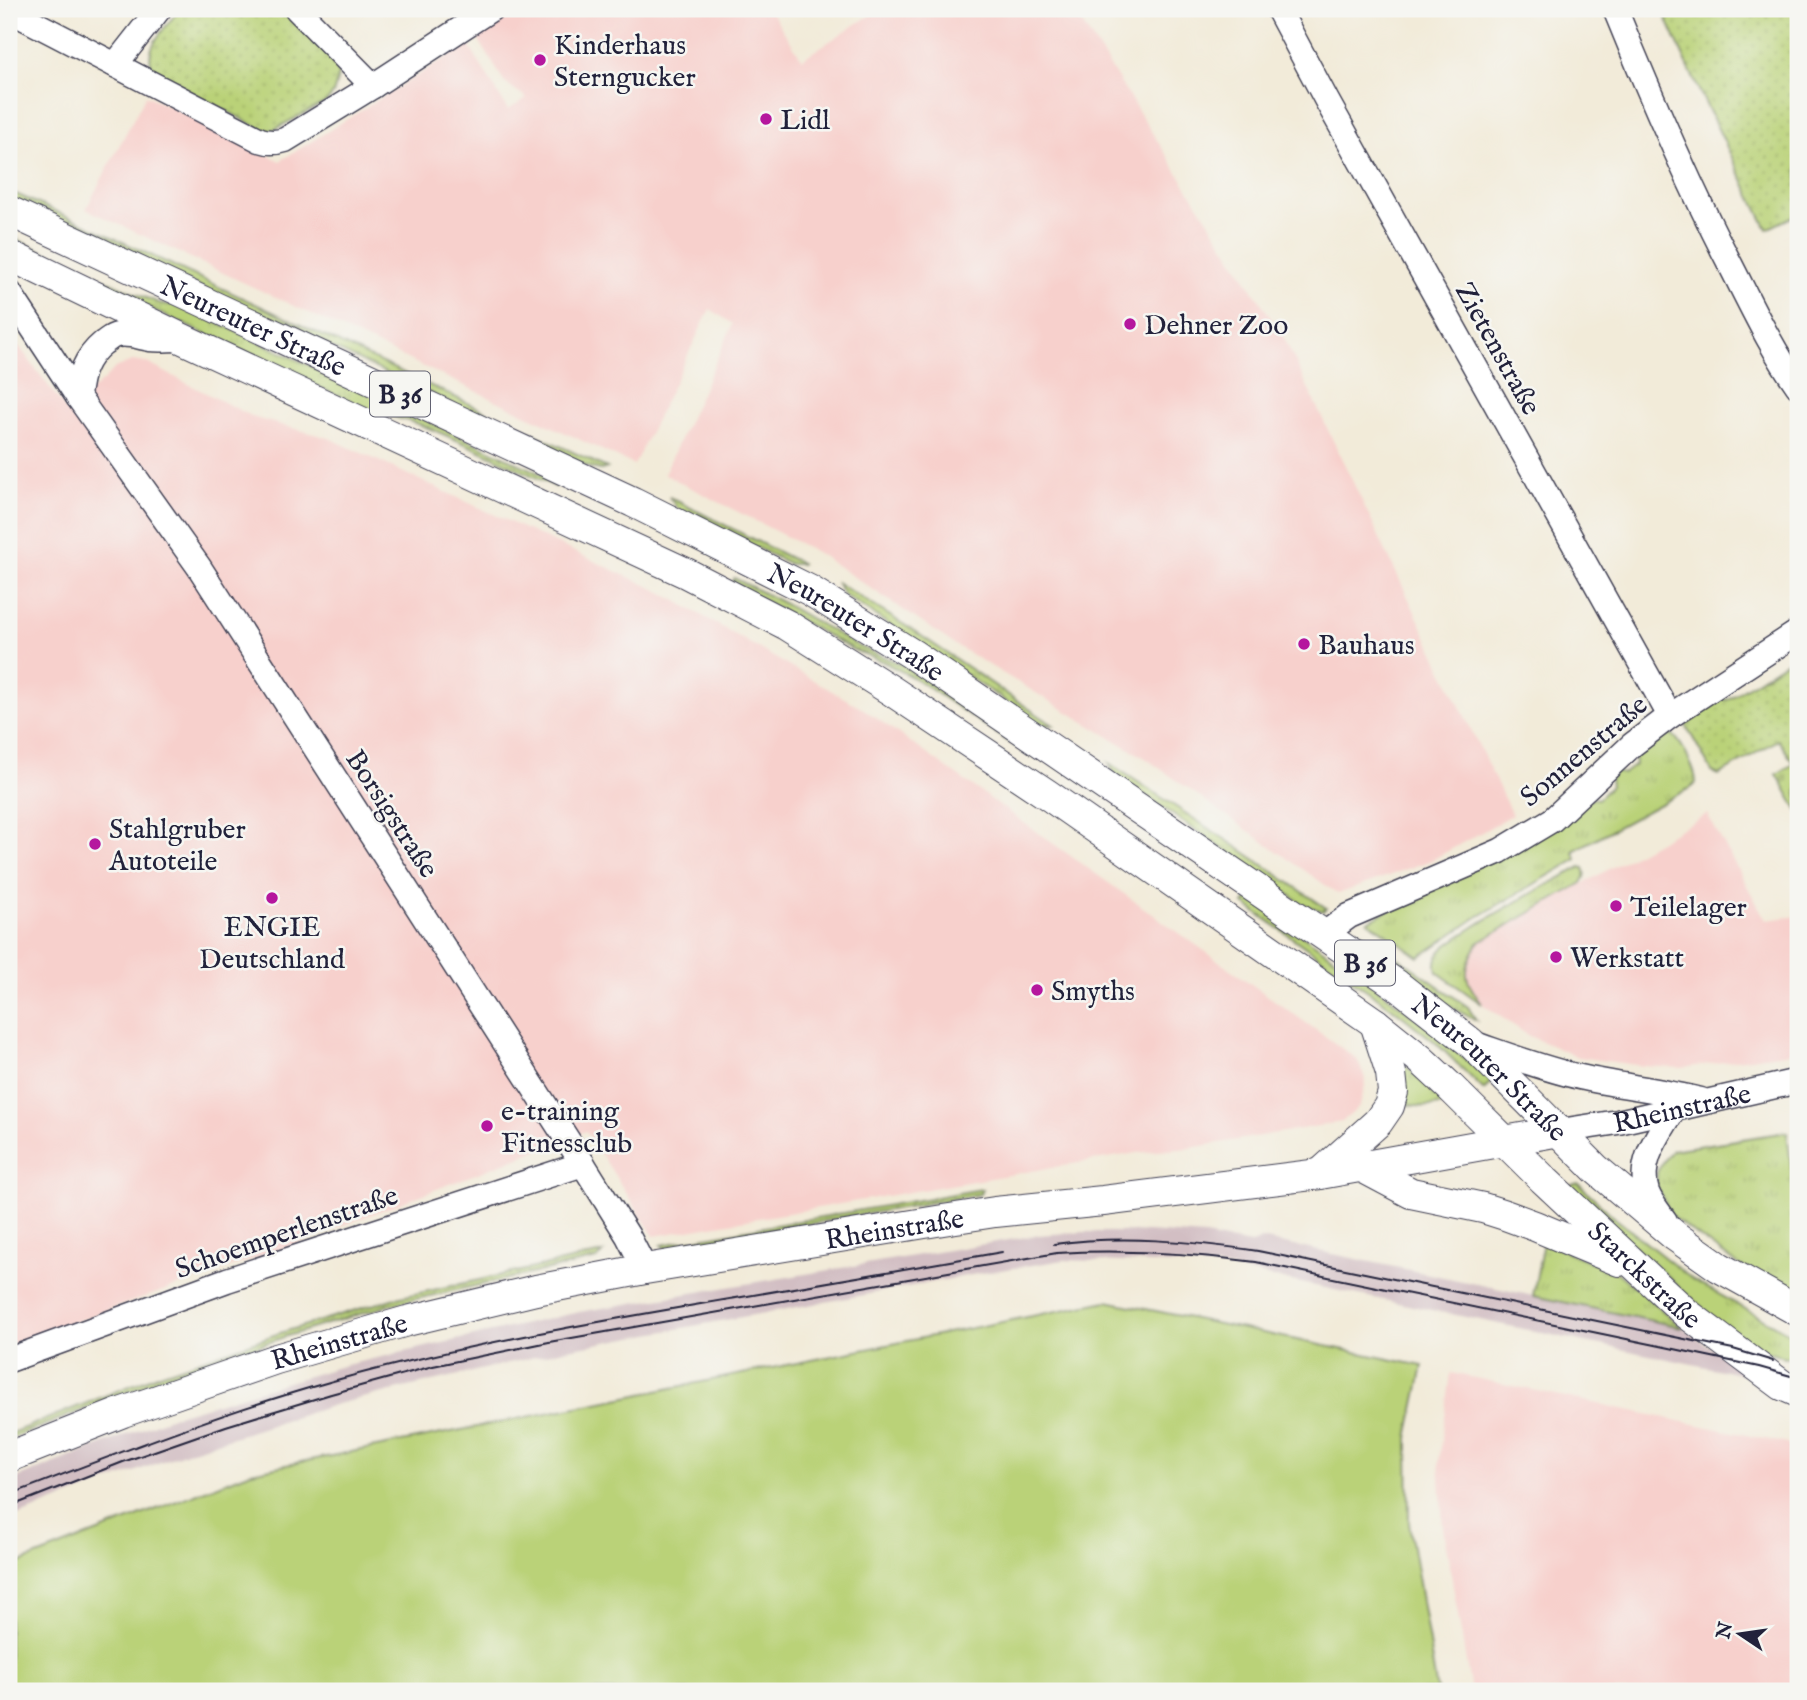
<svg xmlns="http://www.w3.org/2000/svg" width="1807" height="1700" font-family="'IM FELL English',serif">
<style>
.built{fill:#f7d0cc}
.industrial{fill:#d2bec3}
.grass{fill:url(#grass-tufts);stroke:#6e7a5a;stroke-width:2}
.cemetery{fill:url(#cemetery-stones);stroke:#6e7a5a;stroke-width:2}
.park{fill:url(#park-dots);stroke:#6e7a5a;stroke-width:2}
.pitch{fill:#bad278;stroke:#6e7a5a;stroke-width:2}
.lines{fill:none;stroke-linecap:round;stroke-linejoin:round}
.minor-casing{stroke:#414053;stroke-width:27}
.major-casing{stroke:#414053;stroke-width:32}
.minor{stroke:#fff;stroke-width:24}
.major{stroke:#fff;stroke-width:30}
.tram{stroke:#22223b;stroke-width:2}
.poi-dot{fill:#b5179e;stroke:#f6f6f2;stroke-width:2.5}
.labels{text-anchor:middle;stroke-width:5;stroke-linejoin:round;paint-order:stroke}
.shield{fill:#f6f6f2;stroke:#626272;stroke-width:2}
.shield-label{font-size:26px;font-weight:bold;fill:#22223b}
.poi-label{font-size:28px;fill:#22223b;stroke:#f6f6f2;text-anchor:start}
.street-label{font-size:28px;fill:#22223b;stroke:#f6f6f2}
</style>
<defs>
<pattern id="grass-tufts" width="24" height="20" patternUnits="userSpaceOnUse" patternTransform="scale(1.75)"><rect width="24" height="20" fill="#bad278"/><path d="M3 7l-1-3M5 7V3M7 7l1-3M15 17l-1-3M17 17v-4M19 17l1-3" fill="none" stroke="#a0b469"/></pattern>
<pattern id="cemetery-stones" width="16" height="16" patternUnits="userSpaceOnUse" patternTransform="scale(1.75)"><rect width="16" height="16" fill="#bad278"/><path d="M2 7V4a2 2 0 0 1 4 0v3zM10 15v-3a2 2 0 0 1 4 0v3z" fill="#a0b469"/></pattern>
<pattern id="park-dots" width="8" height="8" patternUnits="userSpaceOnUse" patternTransform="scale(1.75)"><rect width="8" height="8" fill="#bad278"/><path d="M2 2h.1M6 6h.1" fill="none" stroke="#a0b469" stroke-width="1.8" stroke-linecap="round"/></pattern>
</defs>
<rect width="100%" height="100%" fill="#f6f6f2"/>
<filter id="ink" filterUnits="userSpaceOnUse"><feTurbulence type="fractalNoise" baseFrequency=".0143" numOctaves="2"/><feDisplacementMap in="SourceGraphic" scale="14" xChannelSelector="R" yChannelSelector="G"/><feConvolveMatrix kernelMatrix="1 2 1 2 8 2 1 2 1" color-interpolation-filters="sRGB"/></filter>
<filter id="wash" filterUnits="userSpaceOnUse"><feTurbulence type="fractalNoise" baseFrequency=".00686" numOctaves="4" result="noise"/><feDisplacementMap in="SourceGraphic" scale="28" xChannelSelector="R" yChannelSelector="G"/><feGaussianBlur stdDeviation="1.57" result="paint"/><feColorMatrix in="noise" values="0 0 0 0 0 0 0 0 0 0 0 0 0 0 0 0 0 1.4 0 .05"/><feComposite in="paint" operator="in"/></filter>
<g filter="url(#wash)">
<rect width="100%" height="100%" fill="#f2ebd9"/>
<g class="built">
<polygon points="522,9 769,9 802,59 880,9 1073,9 1285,340 1512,815 1432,860 1338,894 1145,758 957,646 818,553 664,474 733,324 710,309 634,465 86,209 146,95 280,161 468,44 508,110 527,98 505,83 477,37"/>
<polygon points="9,333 67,411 104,380 115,368 132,361 147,363 255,418 329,438 661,592 865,710 1357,1059 1366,1081 1360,1106 1342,1122 1190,1148 1136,1153 654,1236 586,1131 282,1249 9,1345"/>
<polygon points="1707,814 1766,920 1798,916 1798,1051 1682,1068 1643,1066 1578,1057 1529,1036 1482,1004 1468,983 1466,972 1469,958 1478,943"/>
<polygon points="1451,1373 1798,1446 1798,1691 1471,1691 1443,1527 1439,1462"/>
</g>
<polygon class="industrial" points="1084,1232 1149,1232 1205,1236 1251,1244 1261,1239 1682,1327 1750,1376 1253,1273 1221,1267 1152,1263 1064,1260 988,1272 568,1349 337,1404 192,1450 9,1519 9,1481 177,1415 342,1366 579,1312 1038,1235"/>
<g class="grass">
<polygon points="9,191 82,223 607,468 601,470 591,468 9,198"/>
<path d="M9,236l125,57 25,10 9,2 8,-2 382,179 -2,5c-45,-21 -92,-46 -138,-63 -17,-6 -35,-9 -52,-15l-357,-166z"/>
<polygon points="669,497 802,564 790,564 678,509"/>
<polygon points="734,578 783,603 858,646 905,666 1031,751 1028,755 916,679 884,662 854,650 732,583"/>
<polygon points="836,582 914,631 1053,725 1042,725 844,595"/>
<path d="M1664,733c5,0 6,-1 10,3 8,7 23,37 22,47l-6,5 -117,63 4,8 -101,59 -57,39 -51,-36 223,-123 7,1 13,-13 -1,-7 5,-7 8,2 12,-9 -1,-10z"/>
<polygon points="1109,763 1234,845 1326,908 1323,911 1303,904 1115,775"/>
<path d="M1581,867l3,1c3,7 1,10 -2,15l-104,60c-16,29 -15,34 4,61l-45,-32c-2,-7 -2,-13 3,-20 7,-9 21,-17 31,-23 35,-23 73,-42 110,-62z"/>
<path d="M1248,898c84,58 169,114 243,184l-7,8 -49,-48 -44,-35 -147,-103z"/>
<polygon points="1363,933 1468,1007 1476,1020 1458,1011 1369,952 1363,945"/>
<path d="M1402,1062l46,42c-17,2 -31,5 -47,-2z"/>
<polygon points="1787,1132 1798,1226 1798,1297 1738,1265 1672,1217 1657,1187 1657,1171 1672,1150"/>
<polygon points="1578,1183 1616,1219 1693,1280 1798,1338 1798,1360 1761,1351 1720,1324 1567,1186"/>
<polygon points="982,1189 980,1194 665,1249 662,1245"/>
<polygon points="1543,1242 1618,1273 1682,1327 1533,1296"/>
<polygon points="603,1253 597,1259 393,1304 287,1336 171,1375 9,1439 9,1434 160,1374 277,1334 392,1299"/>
</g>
<polygon class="cemetery" points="1798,761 1798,811 1777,774"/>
<g class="park">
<path d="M180,9h99l54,46 5,13v9l-5,17 -7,8 -49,26 -7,3h-5l-106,-55c-24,-22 7,-49 21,-67z"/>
<polygon points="1662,9 1798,9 1798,214 1767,229 1697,86"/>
<polygon points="1798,644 1798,760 1794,763 1778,740 1719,775 1712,772 1683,720 1720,697 1727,700 1793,657 1794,647"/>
</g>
<polygon class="pitch" points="1107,1301 1423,1366 1408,1438 1409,1523 1437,1691 9,1691 9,1567 251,1472"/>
</g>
<g filter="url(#ink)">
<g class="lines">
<defs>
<g id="minor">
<polyline points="297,9 373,86"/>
<polyline points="1278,9 1327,101 1670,716"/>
<path d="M1615,9c35,86 72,172 115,255 21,41 41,84 68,122"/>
<path d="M9,10l251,130c9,3 16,3 25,0l88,-54 118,-77"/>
<polyline points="115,65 159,9"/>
<polyline points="9,292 78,397 199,567 583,1164 628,1236 645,1269"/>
<path d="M78,397c2,-23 7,-39 25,-54 5,-3 8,-7 14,-8 11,-2 22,2 33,4 9,1 19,0 28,0"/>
<polyline points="1323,935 1349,916 1500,851 1552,820 1632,745 1670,716 1798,632"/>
<path d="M1472,1043c35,12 72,26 108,34 40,9 81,13 121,23"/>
<path id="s1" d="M1560,1131l58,-9 180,-41"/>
<path d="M1665,1221c-6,-9 -14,-18 -18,-29 -10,-31 12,-57 27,-83"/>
<polyline points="9,1360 227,1280 583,1164"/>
</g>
<g id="major">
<path id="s2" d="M9,211l624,291 176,88 103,64 485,331 73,57 126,127 79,67 44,31 79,44"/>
<path id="s3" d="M9,255l174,84 503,234 101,52 105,66 156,104 327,228 45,36 30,28 93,92 143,134 96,72 16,7"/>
<polyline points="1362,1167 1411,1193 1483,1208 1505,1215 1535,1226 1619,1261"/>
<polyline points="1320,1174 1378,1122 1389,1106 1393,1092 1391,1073 1375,1023"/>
<path id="s4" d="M9,1457l114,-45 153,-53 131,-38 129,-31 109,-21 298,-49 52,-8 108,-11 217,-27 240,-43"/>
</g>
</defs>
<use href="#minor" class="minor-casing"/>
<use href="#major" class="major-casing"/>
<use href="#minor" class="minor"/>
<use href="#major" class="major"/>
<g class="tram">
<path d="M1054,1244c68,-9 136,-3 204,7l475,98 40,12"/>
<path d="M9,1495c107,-41 213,-83 324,-114 132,-37 268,-60 403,-83 89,-16 178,-31 266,-46"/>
<path d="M9,1507l114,-45 103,-36 105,-32 102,-28 116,-24 85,-15 423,-74c67,-4 132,0 199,9l409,85 94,20 39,11"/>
</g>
</g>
</g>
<g class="poi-dot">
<circle cx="540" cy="60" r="7"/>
<circle cx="766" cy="119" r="7"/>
<circle cx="1130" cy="324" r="7"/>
<circle cx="1304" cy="644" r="7"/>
<circle cx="95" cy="844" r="7"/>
<circle cx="272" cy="898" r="7"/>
<circle cx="1616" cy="906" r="7"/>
<circle cx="1556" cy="957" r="7"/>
<circle cx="1037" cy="990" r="7"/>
<circle cx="487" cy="1126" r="7"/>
</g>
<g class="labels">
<g class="shield">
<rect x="370" y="371.5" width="60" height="45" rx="5"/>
<rect x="1335" y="940.5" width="60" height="45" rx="5"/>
</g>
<g class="shield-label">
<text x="400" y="403">B 36</text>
<text x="1365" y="972">B 36</text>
</g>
<g class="poi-label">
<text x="554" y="54">Kinderhaus<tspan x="554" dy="32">Sterngucker</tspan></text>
<text x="780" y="129">Lidl</text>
<text x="1144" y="334">Dehner Zoo</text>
<text x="1318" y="654">Bauhaus</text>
<text x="109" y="838">Stahlgruber<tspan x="109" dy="32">Autoteile</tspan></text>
<text x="1630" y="916">Teilelager</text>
<text x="272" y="936" text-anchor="middle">ENGIE<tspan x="272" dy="32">Deutschland</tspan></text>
<text x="1570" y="967">Werkstatt</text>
<text x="1051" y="1000">Smyths</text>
<text x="501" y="1120">e-training<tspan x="501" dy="32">Fitnessclub</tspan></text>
</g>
<g class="street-label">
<text dy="10" stroke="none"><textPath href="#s2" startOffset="270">Neureuter Straße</textPath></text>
<text transform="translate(1499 348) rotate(61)" y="10">Zietenstraße</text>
<text dy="10" stroke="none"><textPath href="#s2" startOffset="942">Neureuter Straße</textPath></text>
<text transform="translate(1583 750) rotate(-40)" y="10">Sonnenstraße</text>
<text transform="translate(393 813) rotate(57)" y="10">Borsigstraße</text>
<text dy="10" stroke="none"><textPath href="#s2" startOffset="1718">Neureuter Straße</textPath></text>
<text dy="10" stroke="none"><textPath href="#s1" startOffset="124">Rheinstraße</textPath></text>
<text dy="10" stroke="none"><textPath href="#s4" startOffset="917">Rheinstraße</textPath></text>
<text transform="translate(286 1231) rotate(-19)" y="10">Schoemperlenstraße</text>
<text dy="10" stroke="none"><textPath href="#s3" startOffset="1941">Starckstraße</textPath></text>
<text dy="10" stroke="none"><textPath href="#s4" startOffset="350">Rheinstraße</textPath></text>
</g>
</g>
<rect width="1807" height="1700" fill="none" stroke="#f6f6f2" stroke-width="35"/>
<g transform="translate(1740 1634) rotate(283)" stroke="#f6f6f2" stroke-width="5" paint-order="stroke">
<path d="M0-5L12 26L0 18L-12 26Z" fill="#22223b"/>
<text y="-10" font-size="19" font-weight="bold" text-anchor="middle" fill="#22223b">N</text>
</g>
</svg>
